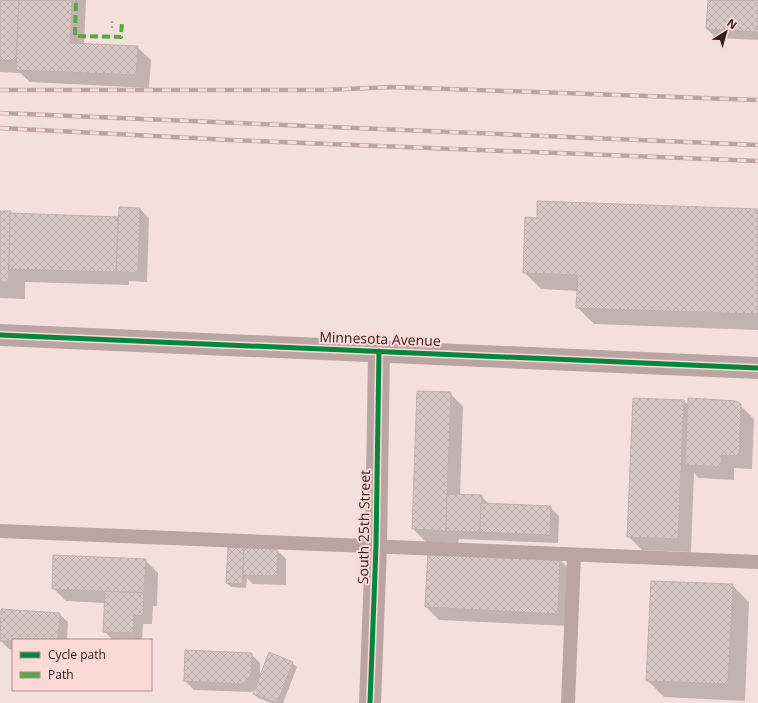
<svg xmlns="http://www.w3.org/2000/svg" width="758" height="703" font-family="'Open Sans',sans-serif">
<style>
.shadow{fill:#0003}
.building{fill:url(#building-cross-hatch);stroke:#c0b0ae}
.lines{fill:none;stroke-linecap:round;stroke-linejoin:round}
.path{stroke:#b1a09e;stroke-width:2.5;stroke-dasharray:2 3;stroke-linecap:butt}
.service{stroke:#baa5a2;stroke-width:14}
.minor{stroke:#baa5a2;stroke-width:22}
.rail-casing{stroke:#b8a6a4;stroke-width:4.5}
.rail{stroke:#fbd9d5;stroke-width:3;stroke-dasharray:9;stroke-linecap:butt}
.quiet{stroke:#54aa43;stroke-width:4;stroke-dasharray:8 4;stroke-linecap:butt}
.cycleway-casing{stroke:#fbd9d5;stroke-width:8}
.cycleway{stroke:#00873e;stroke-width:5}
.labels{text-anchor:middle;stroke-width:4;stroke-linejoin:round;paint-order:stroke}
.street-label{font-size:14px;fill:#30201f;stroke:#fbd9d5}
</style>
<defs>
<pattern id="building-cross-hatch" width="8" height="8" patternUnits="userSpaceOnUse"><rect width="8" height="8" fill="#d8c8c5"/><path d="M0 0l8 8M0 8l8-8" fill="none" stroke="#baaca9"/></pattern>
</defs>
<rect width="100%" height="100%" fill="#f3e0dd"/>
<g class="shadow">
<polygon points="0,0 86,0 84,44 137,47 151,60 149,88 30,82 20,73 0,72"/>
<polygon points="709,0 758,1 758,40 716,38 707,29"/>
<polygon points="140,209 149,218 147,282 129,281 129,285 25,282 25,299 0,298 0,212 12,214 119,218"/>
<polygon points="758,210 758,330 594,324 577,307 578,291 541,289 524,272"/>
<polygon points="418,392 450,393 463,407 460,496 481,496 489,504 550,507 559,516 558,543 459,539 458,543 426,542 413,529"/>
<polygon points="684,401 689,406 740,405 754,419 752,469 734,468 734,480 699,478 694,473 691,552 642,550 628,536"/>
<polygon points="243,549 277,550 286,559 286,585 253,584 247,578 246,588 231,587 227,583"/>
<polygon points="559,559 572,572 570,626 439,620 426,607"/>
<polygon points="145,560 158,573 157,606 153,606 152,624 143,624 142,640 113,640 104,631 105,603 66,601 53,588"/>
<polygon points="732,585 749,602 745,701 664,697 647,680"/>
<polygon points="59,614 68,622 67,640 13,640 13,650 9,649 0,640"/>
<polygon points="251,654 260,663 260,677 292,663 297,667 283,703 271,703 258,698 254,694 256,688 252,692 194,690 185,681"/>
</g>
<g class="building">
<polygon points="0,0 19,0 16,60 0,60"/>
<polygon points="19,0 72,0 70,43 138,46 136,75 16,70"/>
<polygon points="708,0 758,0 758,32 706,29"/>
<polygon points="537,201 758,209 758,314 576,308 578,275 523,273 525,217 537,218"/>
<polygon points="119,207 140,208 138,273 116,272"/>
<polygon points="0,211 11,211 8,283 0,282"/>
<polygon points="10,213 118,217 116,272 9,269"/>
<polygon points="417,391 451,392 446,531 412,529"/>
<polygon points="633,398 684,400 678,539 627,537"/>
<polygon points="688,398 736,401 741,404 739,456 721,455 721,467 685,465"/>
<polygon points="447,494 482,495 480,532 446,531"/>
<polygon points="481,503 551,506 550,535 480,532"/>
<polygon points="228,547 244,548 242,584 226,583"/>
<polygon points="244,548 277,549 277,576 243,575"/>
<polygon points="428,552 560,558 558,614 425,607"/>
<polygon points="53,555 146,559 144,593 52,589"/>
<polygon points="651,581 733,584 728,684 646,681"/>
<polygon points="105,591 144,593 143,616 134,615 133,633 103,632"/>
<polygon points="1,609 60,613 58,640 0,641"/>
<polygon points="185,650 252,653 251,675 243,684 184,681"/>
<polygon points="269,652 293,662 277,703 253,694"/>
</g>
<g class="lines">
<g class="path">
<polyline points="76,3 76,0"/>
<polyline points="112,21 112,31"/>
</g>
<g class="service">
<polyline points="0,531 758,562"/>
<polyline points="568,703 574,555"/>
</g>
<g class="minor">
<polyline points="0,335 758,368"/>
<polyline points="370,703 376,546 379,351"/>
</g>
<defs>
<g id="rail">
<polyline points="0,90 326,90 392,87 758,100"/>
<polyline points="0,113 758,145"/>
<polyline points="0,128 230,140 758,161"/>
</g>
</defs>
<use href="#rail" class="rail-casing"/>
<use href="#rail" class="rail"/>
<polyline class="quiet" points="76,3 75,36 121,37 122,21"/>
<defs>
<g id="cycleway">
<polyline points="0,335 758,368"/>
<polyline points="370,703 376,546 379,351"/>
</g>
</defs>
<use href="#cycleway" class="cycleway-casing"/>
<use href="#cycleway" class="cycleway"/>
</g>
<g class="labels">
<g class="street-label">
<text transform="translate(380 339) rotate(2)" y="5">Minnesota Avenue</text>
<text transform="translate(364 527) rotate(-89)" y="5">South 25th Street</text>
</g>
</g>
<rect x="12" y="639" width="140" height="52" fill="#fbd9d5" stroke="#aa8f8c"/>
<rect x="20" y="652" width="20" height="6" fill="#00873e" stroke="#aa8f8c"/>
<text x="48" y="659" font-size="12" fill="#30201f">Cycle path</text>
<rect x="20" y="672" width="20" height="6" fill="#54aa43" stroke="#aa8f8c"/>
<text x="48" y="679" font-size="12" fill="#30201f">Path</text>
<g transform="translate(726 32) rotate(37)" stroke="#fbd9d5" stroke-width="3" paint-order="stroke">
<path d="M0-3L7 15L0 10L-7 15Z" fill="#30201f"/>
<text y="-6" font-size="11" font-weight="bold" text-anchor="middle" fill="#30201f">N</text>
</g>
</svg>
